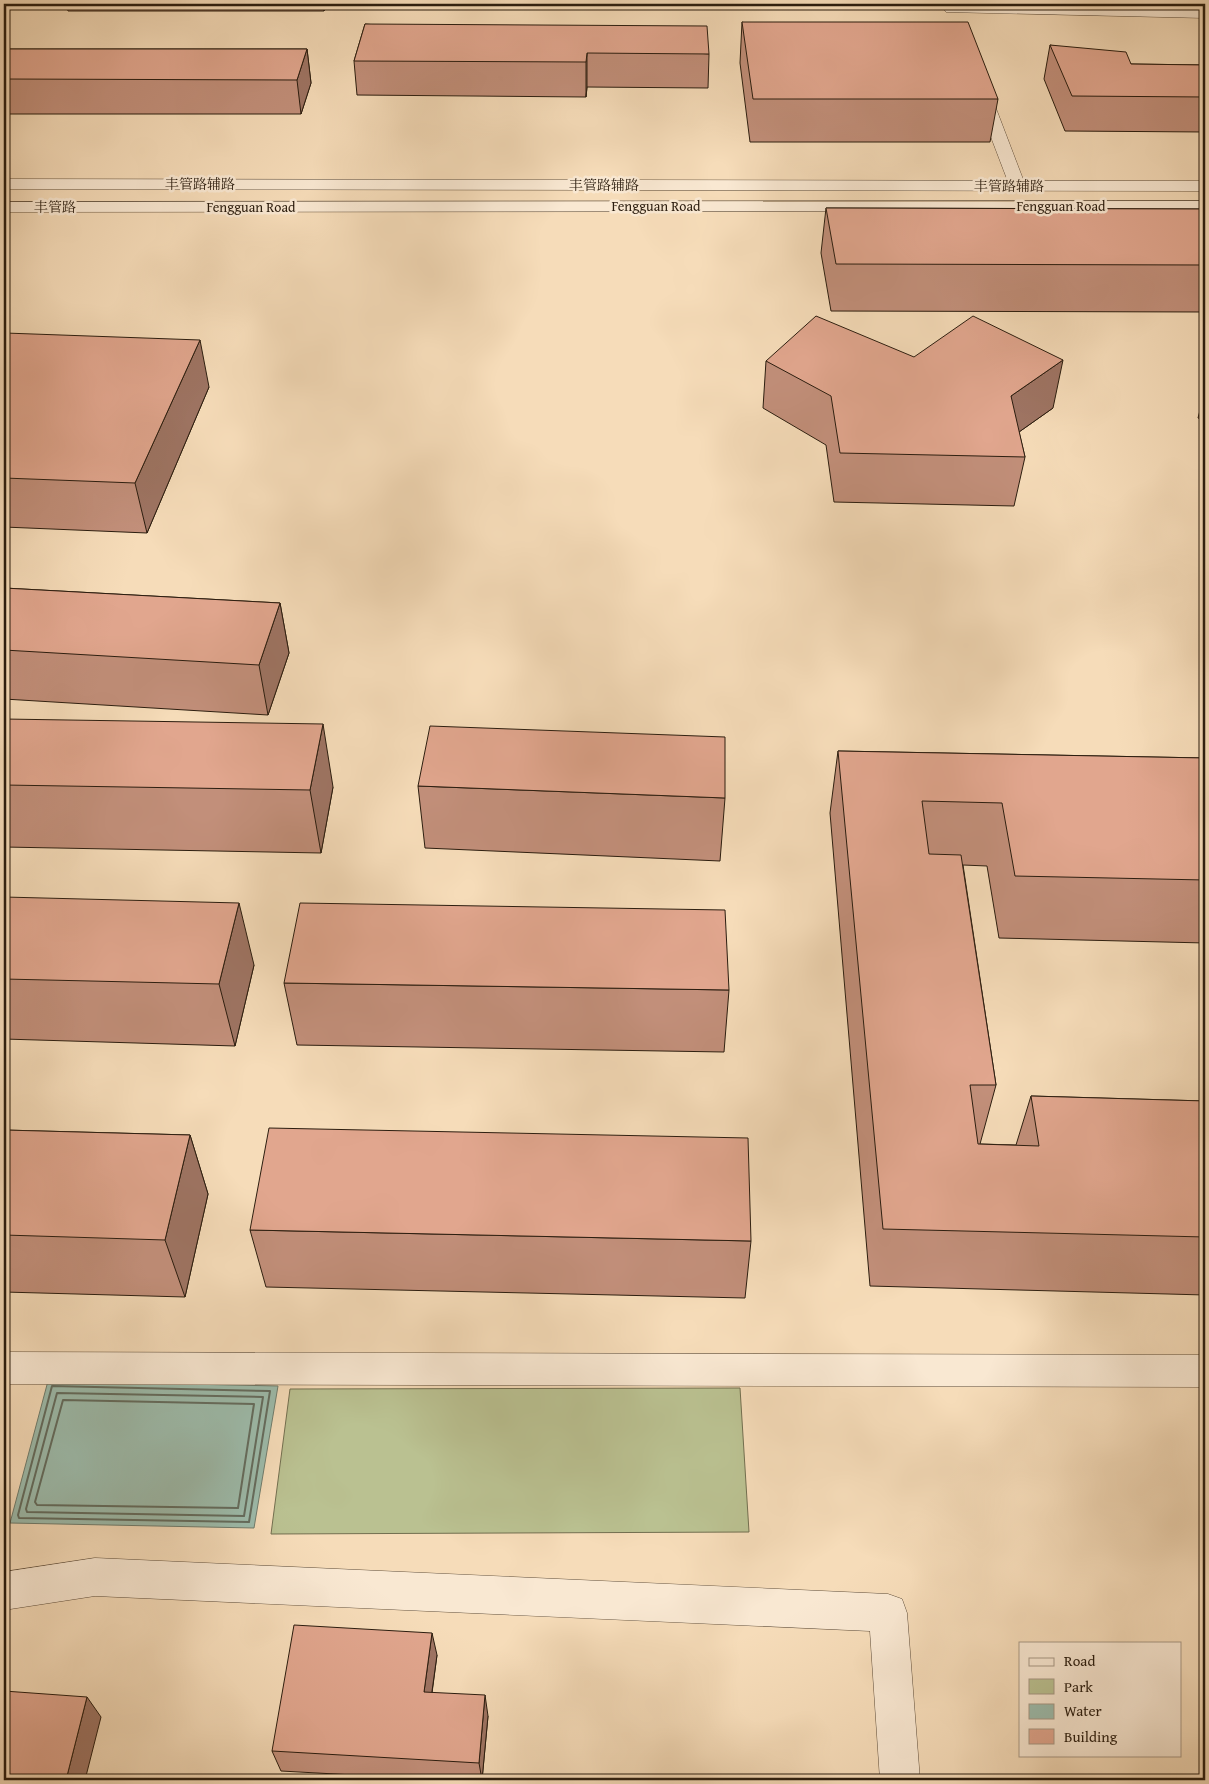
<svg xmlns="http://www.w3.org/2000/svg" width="1209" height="1784" font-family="'Gentium Book Plus','Noto Serif SC',serif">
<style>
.green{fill:#bac191;stroke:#726f50}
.water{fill:#9dbcac;stroke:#6f7c6d}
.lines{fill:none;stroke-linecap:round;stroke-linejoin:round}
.shore{stroke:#646c5e;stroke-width:2}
.minor-casing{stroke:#5e4d3a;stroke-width:1}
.tertiary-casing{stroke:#5e4d3a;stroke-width:1}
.minor{fill:#f9e8d2;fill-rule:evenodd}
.tertiary{fill:#f9e8d2;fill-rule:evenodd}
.wall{fill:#c28f7a;stroke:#2b1d0f}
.shaded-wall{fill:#9e7463;stroke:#2b1d0f}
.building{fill:#e1a68e;stroke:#2b1d0f}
.labels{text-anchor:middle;stroke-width:5;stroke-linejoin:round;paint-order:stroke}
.far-street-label{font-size:14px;fill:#2b1d0f;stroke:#f9e8d2}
</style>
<rect width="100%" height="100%" fill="#f6dcb9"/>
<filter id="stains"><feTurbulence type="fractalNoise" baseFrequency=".004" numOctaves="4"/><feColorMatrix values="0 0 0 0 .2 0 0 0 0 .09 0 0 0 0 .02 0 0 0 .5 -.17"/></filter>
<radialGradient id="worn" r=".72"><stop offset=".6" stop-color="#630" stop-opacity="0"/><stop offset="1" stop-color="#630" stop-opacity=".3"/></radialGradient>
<polygon class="green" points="740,1388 749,1532 271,1534 290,1389"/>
<polygon class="water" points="48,1381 278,1386 254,1528 10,1523"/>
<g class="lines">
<g class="shore">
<polygon points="52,1386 270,1391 249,1522 19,1518 18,1515"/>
<polygon points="57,1393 263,1397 244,1516 27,1512 26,1509"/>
<polygon points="63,1400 254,1404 238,1508 37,1505 35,1502"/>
</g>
<defs>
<g id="minor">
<polygon points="951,5 1205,10 1205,18 946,12 944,9 946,6"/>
<polygon points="981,85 986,87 989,90 1026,187 1024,191 1012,191 1010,187 973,90 976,87"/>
<polygon points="4,1352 1205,1355 1205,1387 4,1384"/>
<polygon points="95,1558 888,1594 902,1599 907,1613 920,1780 880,1780 870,1631 95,1596 4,1610 4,1572"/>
</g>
<g id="tertiary">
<polygon points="4,179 1205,181 1205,191 4,189"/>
<polygon points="1205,201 1205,211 4,212 4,202"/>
</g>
</defs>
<use href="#minor" class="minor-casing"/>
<use href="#tertiary" class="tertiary-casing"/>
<use href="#minor" class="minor"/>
<use href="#tertiary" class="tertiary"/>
</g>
<g class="wall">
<polygon points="66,4 326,4 324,11 68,11"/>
<polygon points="706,4 925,4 924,8 706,6"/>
<polygon points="742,22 998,99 990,142 750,142 740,63"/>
<polygon points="365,24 709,54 708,88 587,87 586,97 357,95 354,61"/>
<polygon points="1050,45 1131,64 1205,65 1205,132 1065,131 1044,79"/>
<polygon points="4,49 307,49 311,83 301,114 4,114"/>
<polygon points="826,208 1205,209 1205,312 831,311 821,253"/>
<polygon points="4,334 209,387 147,533 4,527"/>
<polygon points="766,361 1053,408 1019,432 1025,457 1014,506 834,502 826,445 763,408"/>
<polygon points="1205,391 1205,421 1198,418"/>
<polygon points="4,588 280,603 289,653 268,715 4,699"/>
<polygon points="4,719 333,787 321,853 4,847"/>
<polygon points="838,751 1205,758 1205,943 999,938 987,866 963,865 996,1085 980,1144 1016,1145 1031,1096 1205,1101 1205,1295 870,1286 830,813"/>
<polygon points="418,786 725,798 720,861 425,848"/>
<polygon points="4,897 254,965 235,1046 4,1039"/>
<polygon points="284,983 729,990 724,1052 297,1045"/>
<polygon points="4,1130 190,1135 208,1194 185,1297 4,1292"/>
<polygon points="250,1230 751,1241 745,1298 266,1287"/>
<polygon points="437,1655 432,1693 488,1716 482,1780 444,1780 281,1771 272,1751"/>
</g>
<g class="shaded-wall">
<polygon points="324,4 326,4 324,11"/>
<polygon points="307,49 311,83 301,114 297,80"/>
<polygon points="587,53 587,87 586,97 586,62"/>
<polygon points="200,340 209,387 147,533 135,483"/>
<polygon points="1063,360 1053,408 1002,444 1011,396"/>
<polygon points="280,603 289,653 268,715 259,665"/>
<polygon points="323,724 333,787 321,853 310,790"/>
<polygon points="239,903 254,965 235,1046 219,984"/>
<polygon points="190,1135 208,1194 185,1297 165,1240"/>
<polygon points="432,1633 437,1655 429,1713 424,1692"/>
<polygon points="485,1695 488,1716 482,1780 479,1763"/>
<polygon points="87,1697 101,1717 85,1780 66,1780"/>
</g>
<g class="building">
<polygon points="742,22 968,22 998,99 753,99"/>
<polygon points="365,24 707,26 709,54 587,53 586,62 354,61"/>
<polygon points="1050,45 1126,52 1131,64 1205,65 1205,97 1072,96"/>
<polygon points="4,49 307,49 297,80 4,79"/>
<polygon points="826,208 1205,209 1205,265 836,264"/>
<polygon points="816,316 914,357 973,316 1063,360 1011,396 1025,457 840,453 831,396 766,361"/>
<polygon points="5,333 200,340 135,483 4,478 4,334"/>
<polygon points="4,588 280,603 259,665 4,650"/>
<polygon points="4,719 323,724 310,790 4,785"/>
<polygon points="430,726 725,737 725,798 418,786"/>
<polygon points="838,751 1205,758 1205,880 1015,876 1002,803 922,801 929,854 961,855 996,1085 970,1085 978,1144 1039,1146 1031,1096 1205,1101 1205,1237 883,1229"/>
<polygon points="4,897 239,903 219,984 4,979"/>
<polygon points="300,903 725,910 729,990 284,983"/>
<polygon points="269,1128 748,1138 751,1241 250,1230"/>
<polygon points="4,1130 190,1135 165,1240 4,1235"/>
<polygon points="294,1625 432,1633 424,1692 485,1695 479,1763 272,1751"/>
<polygon points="4,1691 87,1697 66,1780 4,1780"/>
</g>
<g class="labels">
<g class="far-street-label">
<text x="200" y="189">丰管路辅路</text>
<text x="604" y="190">丰管路辅路</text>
<text x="1009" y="191">丰管路辅路</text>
<text x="656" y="211">Fengguan Road</text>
<text x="1061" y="211">Fengguan Road</text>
<text x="55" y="212">丰管路</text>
<text x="251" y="212">Fengguan Road</text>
</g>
</g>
<rect width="1209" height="1784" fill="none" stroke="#f6dcb9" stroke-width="20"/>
<rect x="5" y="5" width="1199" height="1774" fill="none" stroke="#2b1d0f" stroke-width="2.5"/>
<rect x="10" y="10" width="1189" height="1764" fill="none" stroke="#2b1d0f"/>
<rect x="1019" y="1642" width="162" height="115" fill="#f9e8d2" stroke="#a79784"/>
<rect x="1029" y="1658" width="25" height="8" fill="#f9e8d2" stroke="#a79784"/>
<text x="1064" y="1666" font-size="15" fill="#2b1d0f">Road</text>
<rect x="1029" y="1679" width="25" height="15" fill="#bac191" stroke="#a79784"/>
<text x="1064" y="1692" font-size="15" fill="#2b1d0f">Park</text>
<rect x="1029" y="1704" width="25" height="15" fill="#9dbcac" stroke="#a79784"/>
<text x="1064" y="1716" font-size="15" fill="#2b1d0f">Water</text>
<rect x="1029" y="1729" width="25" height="15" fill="#e1a68e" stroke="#a79784"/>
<text x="1064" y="1742" font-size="15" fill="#2b1d0f">Building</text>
<rect width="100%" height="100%" filter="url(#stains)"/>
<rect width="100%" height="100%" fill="url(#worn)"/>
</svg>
